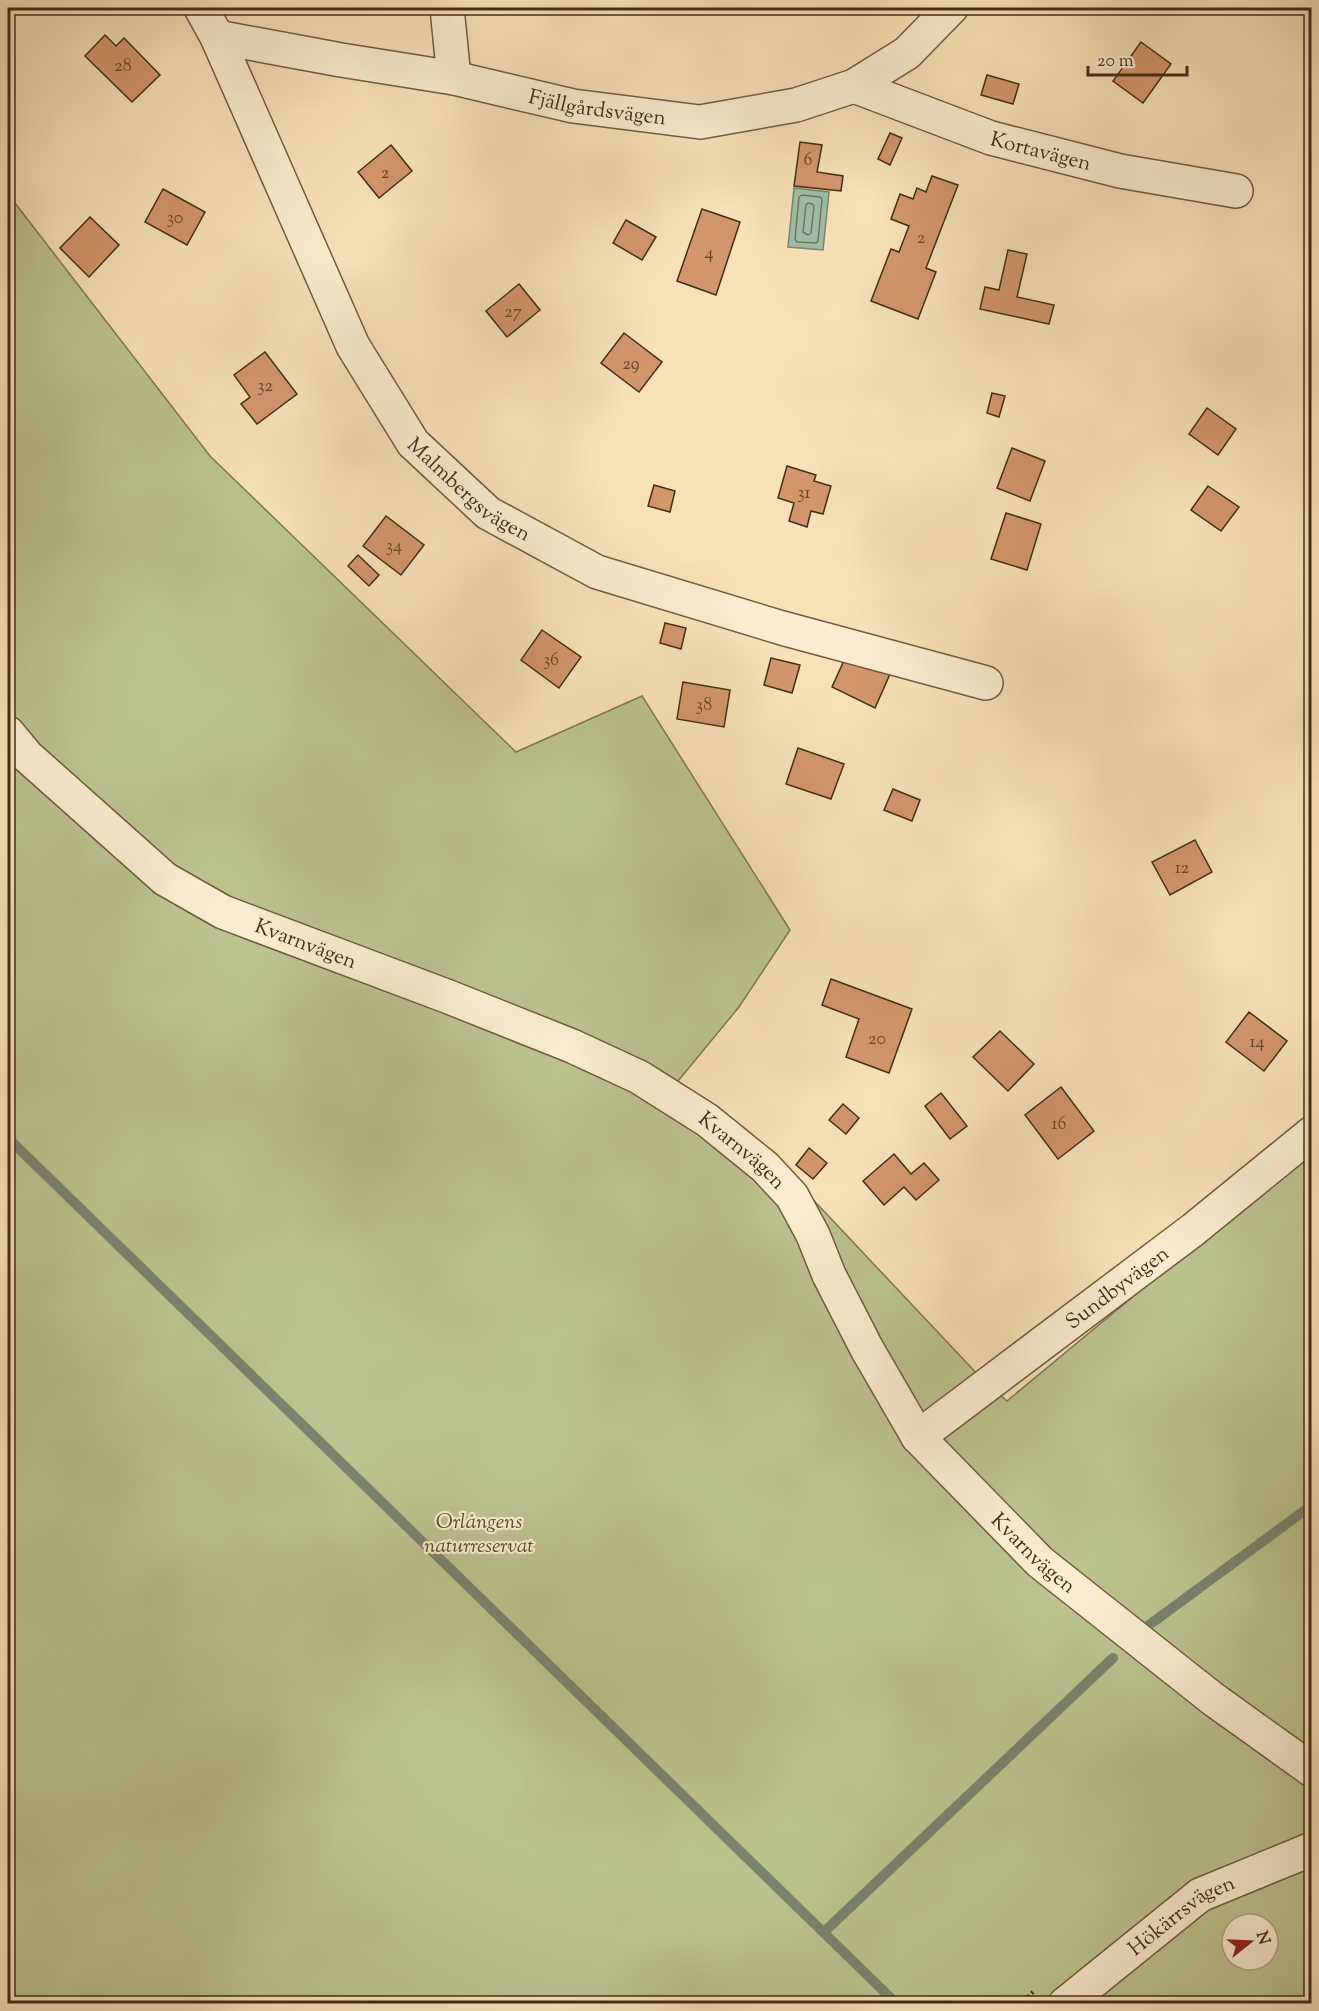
<svg xmlns="http://www.w3.org/2000/svg" width="1319" height="2011" font-family="'Sorts Mill Goudy',serif">
<style>
.green{fill:#bcc38f;stroke:#7f7852;stroke-width:1.5;fill-rule:evenodd}
.water{fill:#9fbea8;stroke:#7a846d;stroke-width:1.5}
.lines{fill:none;stroke-linecap:round;stroke-linejoin:round}
.shore{stroke:#70765e;stroke-width:1.5}
.stream{stroke:#7a846d;stroke-width:10}
.building{fill:#d2966d;stroke:#422e15;stroke-width:1.5}
.minor-casing{stroke:#705b3e;stroke-width:36}
.path{stroke:#422e15;stroke-width:4;stroke-dasharray:4.5 3;stroke-linecap:butt}
.minor{stroke:#faecd0;stroke-width:33}
.labels{text-anchor:middle;stroke-width:4.5;stroke-linejoin:round;paint-order:stroke}
.number-label{font-size:18px;fill:#66482b}
.street-label{font-size:21px;fill:#422e15;stroke:#faecd0}
.park-label{font-size:21px;font-style:italic;fill:#5a4c2d;stroke:#faecd0}
</style>
<rect width="100%" height="100%" fill="#f8e1b7"/>
<filter id="stains"><feTurbulence type="fractalNoise" baseFrequency=".00333" numOctaves="4"/><feColorMatrix values="0 0 0 0 .2 0 0 0 0 .09 0 0 0 0 .02 0 0 0 .5 -.17"/></filter>
<radialGradient id="worn" r=".72"><stop offset=".6" stop-color="#630" stop-opacity="0"/><stop offset="1" stop-color="#630" stop-opacity=".3"/></radialGradient>
<path class="green" d="M8,194l202,262 306,296 126,-56 148,234 -51,77 -61,74 -8,-3 85,60 226,240 26,23 304,-252v854h-1303zM1232,1924h36v36h-36z"/>
<polygon class="water" points="794,188 829,192 823,250 788,247"/>
<g class="lines">
<g class="shore">
<polygon points="802,195 820,197 822,199 818,241 816,243 797,242 795,239 799,197"/>
<polygon points="808,203 812,204 814,206 811,233 808,235 803,232 806,205"/>
</g>
<g class="stream">
<polyline points="8,1138 897,2004"/>
<polyline points="1141,1631 1312,1505"/>
<polyline points="824,1932 1113,1658"/>
</g>
</g>
<g class="building">
<polygon points="105,35 116,46 124,38 160,75 132,102 85,56"/>
<polygon points="1141,42 1171,64 1143,103 1113,81"/>
<polygon points="987,75 1019,84 1013,104 981,95"/>
<polygon points="890,133 902,138 890,165 878,159"/>
<polygon points="800,142 822,145 817,172 843,176 841,191 794,186"/>
<polygon points="391,145 412,171 379,198 358,172"/>
<polygon points="932,176 958,185 926,268 936,272 918,319 871,301 891,249 899,252 909,226 891,219 900,194 913,199 917,188 926,192"/>
<polygon points="163,189 205,212 187,245 145,222"/>
<polygon points="702,209 740,222 716,295 677,281"/>
<polygon points="90,217 119,245 89,277 60,248"/>
<polygon points="626,220 656,237 642,260 613,243"/>
<polygon points="1008,250 1027,254 1017,297 1054,305 1049,324 980,309 985,287 999,290"/>
<polygon points="519,284 540,310 507,337 486,311"/>
<polygon points="624,333 662,362 639,392 601,363"/>
<polygon points="265,352 297,394 257,424 241,404 250,397 234,375"/>
<polygon points="992,393 1005,396 999,417 987,413"/>
<polygon points="1207,408 1236,429 1218,455 1189,434"/>
<polygon points="1012,448 1045,461 1030,501 997,488"/>
<polygon points="787,466 816,475 814,481 831,486 823,514 811,511 807,527 789,521 794,503 778,498"/>
<polygon points="654,485 675,491 670,512 648,506"/>
<polygon points="1208,486 1239,507 1221,531 1191,510"/>
<polygon points="1006,513 1041,524 1027,570 991,559"/>
<polygon points="386,516 424,545 401,575 363,546"/>
<polygon points="358,555 379,575 369,586 348,566"/>
<polygon points="665,623 686,628 681,649 660,643"/>
<polygon points="542,630 581,657 559,688 521,660"/>
<polygon points="847,654 890,674 875,708 832,687"/>
<polygon points="771,658 800,665 792,693 764,685"/>
<polygon points="683,682 730,690 724,727 677,719"/>
<polygon points="798,748 844,764 831,799 786,784"/>
<polygon points="893,789 920,800 912,821 884,810"/>
<polygon points="1195,840 1212,872 1170,895 1152,862"/>
<polygon points="831,979 912,1009 889,1073 846,1057 859,1019 822,1005"/>
<polygon points="1249,1012 1287,1041 1264,1071 1226,1042"/>
<polygon points="1000,1031 1034,1064 1008,1091 973,1057"/>
<polygon points="1061,1087 1094,1131 1058,1159 1025,1115"/>
<polygon points="941,1093 967,1126 950,1139 925,1106"/>
<polygon points="843,1104 859,1118 846,1134 829,1120"/>
<polygon points="809,1148 827,1163 813,1179 796,1165"/>
<polygon points="894,1154 911,1174 924,1163 939,1180 916,1200 904,1187 884,1205 863,1181"/>
</g>
<g class="lines">
<defs>
<g id="minor">
<path id="s1" d="M201,8l16,29 136,309 60,97 75,70 109,59 185,56 204,55"/>
<polyline points="447,8 454,78"/>
<path id="s2" d="M217,37l124,23 113,18 119,28 127,16 96,-17 58,-19 53,-33 44,-45"/>
<path id="s3" d="M854,86l137,52 129,33 116,20"/>
<path id="s4" d="M8,733l19,23 138,123 58,33 226,85 123,49 67,31 68,43 58,47 27,29 21,39 16,40 38,74 51,88 122,125 173,137 99,71"/>
<path id="s5" d="M918,1437l276,-208 118,-96"/>
<path id="s6" d="M1065,2004l135,-109 112,-46"/>
</g>
</defs>
<use href="#minor" class="minor-casing"/>
<polyline class="path" points="1021,2004 1033,1992"/>
<use href="#minor" class="minor"/>
</g>
<g class="labels">
<g class="number-label">
<text x="123" y="71">28</text>
<text x="808" y="165">6</text>
<text x="385" y="178">2</text>
<text x="175" y="223">30</text>
<text x="921" y="243">2</text>
<text x="709" y="258">4</text>
<text x="513" y="317">27</text>
<text x="631" y="369">29</text>
<text x="265" y="391">32</text>
<text x="804" y="498">31</text>
<text x="394" y="551">34</text>
<text x="551" y="665">36</text>
<text x="704" y="710">38</text>
<text x="1182" y="873">12</text>
<text x="877" y="1044">20</text>
<text x="1257" y="1047">14</text>
<text x="1059" y="1129">16</text>
</g>
<g class="street-label">
<text dy="7" stroke="none"><textPath href="#s2" startOffset="387">Fjällgårdsvägen</textPath></text>
<text dy="7" stroke="none"><textPath href="#s3" startOffset="198">Kortavägen</textPath></text>
<text dy="7" stroke="none"><textPath href="#s1" startOffset="558">Malmbergsvägen</textPath></text>
<text dy="7" stroke="none"><textPath href="#s4" startOffset="370">Kvarnvägen</textPath></text>
<text dy="7" stroke="none"><textPath href="#s4" startOffset="856">Kvarnvägen</textPath></text>
<text dy="7" stroke="none"><textPath href="#s5" startOffset="249">Sundbyvägen</textPath></text>
<text dy="7" stroke="none"><textPath href="#s4" startOffset="1360">Kvarnvägen</textPath></text>
<text dy="7" stroke="none"><textPath href="#s6" startOffset="147">Hökärrsvägen</textPath></text>
</g>
<g class="park-label">
<text x="479" y="1528">Orlångens<tspan x="479" dy="24">naturreservat</tspan></text>
</g>
</g>
<rect width="1319" height="2011" fill="none" stroke="#f8e1b7" stroke-width="30"/>
<rect x="9" y="9" width="1301" height="1993" fill="none" stroke="#422e15" stroke-width="3"/>
<rect x="15" y="15" width="1289" height="1981" fill="none" stroke="#422e15" stroke-width="1.5"/>
<g transform="translate(1250 1942) rotate(72)"><circle r="28" fill="#faecd0" stroke="#b0a085" stroke-width="1.5"/>
<path d="M0-4.5L10 22L0 15L-10 22Z" fill="#8f2418"/>
<text y="-9" font-size="16" font-weight="bold" text-anchor="middle" fill="#422e15">N</text>
</g>
<path d="M1088 66v9h99v-9" fill="none" stroke="#422e15" stroke-width="3"/>
<text x="1097" y="66" font-size="18" fill="#422e15" stroke="#faecd0" stroke-width="4.5" paint-order="stroke">20 m</text>
<rect width="100%" height="100%" filter="url(#stains)"/>
<rect width="100%" height="100%" fill="url(#worn)"/>
</svg>
